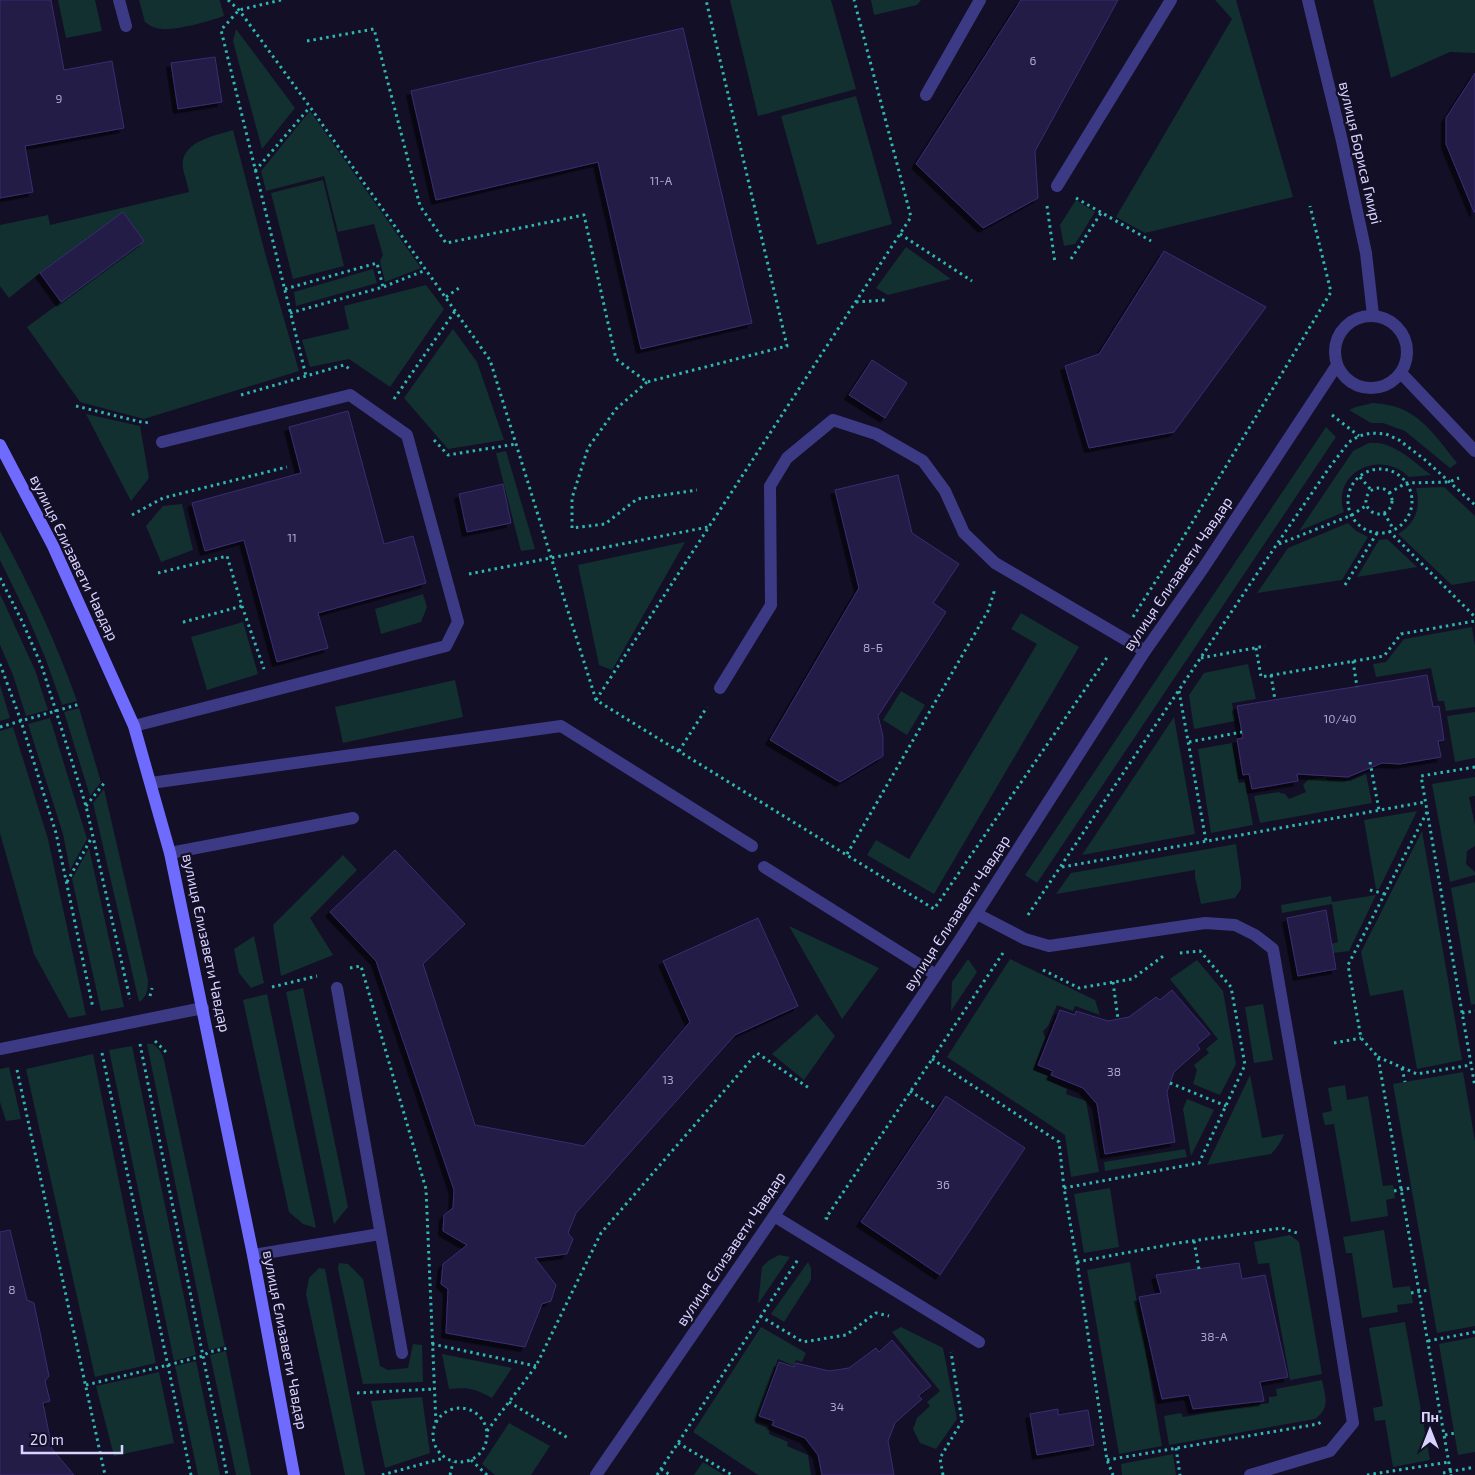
<svg xmlns="http://www.w3.org/2000/svg" width="1475" height="1475" font-family="'Exo 2',sans-serif">
<style>
.green{fill:#12302f}
.building{fill:#241b47;stroke:#3b2d73;filter:url(#shadow)}
.lines{fill:none;stroke-linecap:round;stroke-linejoin:round}
.path{stroke:#2fb8b0;stroke-width:3;stroke-dasharray:2.5 4;stroke-linecap:butt}
.lane{stroke:#3d3a85;stroke-width:12}
.street{stroke:#3d3a85;stroke-width:12}
.secondary{stroke:#6f6bff;stroke-width:12}
.labels{text-anchor:middle;stroke-width:4.5;stroke-linejoin:round;paint-order:stroke}
.number-label{font-size:12px;fill:#aca6d1}
.street-label{font-size:15px;fill:#d9d4ff;stroke:#130f26}
</style>
<defs>
<filter id="shadow"><feDropShadow dx="-4.5" dy="4.5" stdDeviation="0" flood-color="#0009"/></filter>
</defs>
<rect width="100%" height="100%" fill="#130f26"/>
<g class="green">
<polygon points="58,0 95,0 102,31 66,38"/>
<path d="M139,0h80l1,1 4,15c-14,5 -55,17 -68,12 -4,-1 -8,-4 -11,-6z"/>
<polygon points="730,0 831,0 856,89 758,116"/>
<polygon points="871,0 921,0 917,5 874,15"/>
<polygon points="1215,0 1236,0 1293,197 1145,233 1116,217 1232,19"/>
<polygon points="1373,0 1475,0 1475,53 1450,52 1391,78"/>
<polygon points="236,29 295,108 262,149 233,41"/>
<polygon points="856,96 892,224 817,245 781,116"/>
<polygon points="310,111 421,268 385,282 380,261 383,255 374,224 338,232 324,176 266,191 261,171"/>
<path d="M233,130l32,123 34,118 -155,48 -64,-17 -53,-75 117,-86 -21,-29 -83,61 -31,25 -9,-12v-61l48,-10 2,10 139,-33c-1,-8 -5,-16 -6,-24 -4,-26 31,-32 50,-38z"/>
<polygon points="323,180 344,266 293,279 271,193"/>
<polygon points="1076,200 1095,212 1075,244 1064,246 1060,225"/>
<polygon points="906,247 951,279 888,295 876,288"/>
<polygon points="373,269 377,283 296,306 294,292"/>
<polygon points="426,285 444,309 390,387 349,359 310,367 302,340 349,329 344,306"/>
<polygon points="453,329 477,362 504,440 448,449 404,398"/>
<path d="M1373,403c44,2 59,29 84,60l-7,5 -45,-37 -22,-8h-12l-22,-13 7,-3z"/>
<polygon points="86,414 140,426 149,478 131,501"/>
<polygon points="1326,427 1336,437 1037,883 1025,875"/>
<path d="M1369,443c25,-2 43,18 62,32l-22,2c-30,-29 -78,-3 -65,35l-45,19 54,-80z"/>
<polygon points="506,451 535,549 521,551 496,453"/>
<path d="M1444,487l31,29v65l-23,4 -54,-51c18,-11 23,-26 18,-46z"/>
<polygon points="182,504 193,550 161,562 146,526 163,506"/>
<polygon points="1348,523 1356,531 1368,537 1342,580 1257,593 1288,548"/>
<path d="M0,531c30,55 56,111 77,170l-15,4 -17,-48 -19,-44 -26,-53z"/>
<polygon points="1387,539 1417,567 1357,577 1379,540"/>
<polygon points="685,542 612,670 599,665 578,565"/>
<polygon points="0,594 35,670 48,710 26,716 13,675 0,645"/>
<polygon points="423,594 427,607 421,622 381,634 375,609"/>
<polygon points="1021,613 1079,647 934,894 867,855 876,840 909,859 1037,644 1011,629"/>
<polygon points="243,622 258,674 207,690 191,637"/>
<polygon points="1472,627 1475,646 1475,707 1446,711 1444,701 1438,701 1431,668 1376,677 1373,664 1386,662 1404,639"/>
<polygon points="1248,664 1256,699 1232,703 1235,721 1194,729 1189,695 1204,673"/>
<polygon points="455,680 463,717 343,743 335,707"/>
<polygon points="0,685 10,718 0,721"/>
<polygon points="901,691 925,705 907,735 883,720"/>
<polygon points="79,708 101,782 90,796 64,712"/>
<polygon points="1475,712 1475,758 1455,762 1447,716"/>
<polygon points="1174,717 1195,834 1082,855"/>
<polygon points="50,718 87,839 70,870 63,834 28,724"/>
<polygon points="13,727 48,839 86,1015 69,1018 34,954 0,833 0,731"/>
<polygon points="1232,743 1239,783 1245,782 1253,825 1211,833 1198,749"/>
<polygon points="1366,774 1372,803 1260,823 1254,796 1279,792 1280,793 1285,794 1289,799 1306,792 1303,785 1308,780 1326,777 1327,780 1350,781"/>
<polygon points="1475,777 1475,796 1469,797 1475,825 1475,846 1467,851 1466,864 1475,872 1475,875 1450,882 1432,784"/>
<path d="M104,789l44,191c0,9 -1,17 -9,22l-46,-199z"/>
<polygon points="1417,811 1379,889 1376,889 1364,820"/>
<polygon points="1422,831 1462,1060 1417,1069 1403,990 1370,996 1361,952"/>
<polygon points="1236,844 1241,880 1241,889 1235,898 1201,904 1195,877 1195,870 1056,894 1071,873"/>
<polygon points="89,848 124,1007 101,1011 72,879"/>
<polygon points="343,855 357,870 310,918 333,955 281,976 273,925"/>
<polygon points="1475,882 1475,1004 1471,1005 1451,888"/>
<polygon points="1376,895 1349,951 1333,953 1331,944 1338,942 1332,904 1282,913 1281,905 1331,896 1332,902"/>
<polygon points="789,926 879,968 842,1019"/>
<polygon points="254,936 264,983 251,988 239,973 234,949"/>
<polygon points="968,959 977,972 951,1011 952,982"/>
<polygon points="1010,959 1095,1000 1100,1015 1075,1006 1073,1011 1057,1005 1048,1026 1043,1031 1045,1038 1033,1070 1048,1076 1047,1080 1067,1089 1066,1094 1086,1101 1099,1172 1071,1177 1065,1135 947,1057"/>
<polygon points="1197,960 1223,991 1236,1064 1220,1095 1193,1084 1197,1070 1194,1065 1209,1053 1206,1049 1218,1039 1170,979"/>
<polygon points="303,988 348,1207 334,1224 286,992"/>
<polygon points="267,994 316,1228 303,1224 289,1212 243,1000"/>
<polygon points="1263,1004 1273,1060 1254,1063 1245,1007"/>
<polygon points="817,1014 835,1036 804,1080 772,1054"/>
<path d="M147,1044h6c6,4 9,9 11,16l61,286 -16,4z"/>
<polygon points="132,1046 196,1355 174,1361 109,1050"/>
<polygon points="93,1054 156,1363 95,1377 26,1069"/>
<polygon points="9,1067 21,1119 6,1121 0,1102 0,1069"/>
<polygon points="1463,1072 1475,1141 1475,1326 1437,1333 1393,1084"/>
<path d="M1250,1075l12,63 22,-4c-3,8 -7,14 -13,20l-64,11z"/>
<polygon points="1345,1085 1347,1100 1368,1096 1383,1186 1393,1185 1395,1198 1386,1200 1388,1216 1351,1222 1334,1124 1325,1125 1322,1113 1332,1111 1328,1088"/>
<polygon points="1187,1099 1214,1110 1191,1156 1183,1109"/>
<polygon points="1185,1149 1187,1157 1105,1171 1104,1162"/>
<polygon points="1110,1188 1119,1247 1084,1253 1074,1194"/>
<polygon points="1384,1230 1393,1288 1410,1286 1413,1303 1397,1305 1398,1312 1362,1318 1352,1253 1346,1253 1343,1237"/>
<polygon points="1290,1235 1299,1242 1322,1374 1290,1380 1269,1263 1258,1264 1254,1242"/>
<polygon points="779,1255 790,1257 758,1304 762,1267 768,1261"/>
<polygon points="808,1262 811,1268 811,1280 784,1322 771,1314"/>
<polygon points="1130,1262 1162,1446 1119,1454 1087,1270"/>
<polygon points="339,1263 348,1264 363,1279 380,1366 388,1370 408,1368 413,1344 422,1345 423,1382 363,1384 338,1269"/>
<polygon points="319,1268 325,1269 365,1475 345,1475 306,1294 309,1278"/>
<polygon points="1405,1322 1430,1460 1393,1467 1385,1420 1375,1421 1373,1408 1383,1406 1369,1328"/>
<polygon points="761,1327 806,1353 802,1362 796,1360 794,1366 778,1359 755,1423 770,1429 769,1434 788,1442 787,1446 808,1455 811,1475 758,1475 693,1432"/>
<polygon points="901,1327 943,1348 957,1419 936,1449 920,1443 913,1429 917,1418 930,1406 927,1402 940,1391 892,1332"/>
<polygon points="1475,1337 1475,1452 1458,1455 1439,1344"/>
<polygon points="226,1351 251,1475 236,1475 210,1355"/>
<path d="M442,1354l70,14 -20,30c-18,-10 -23,-11 -43,-9z"/>
<polygon points="196,1361 220,1475 198,1475 175,1366"/>
<polygon points="159,1372 174,1443 114,1456 96,1386"/>
<path d="M1322,1380c3,16 9,28 -7,39l-146,26 -5,-29 17,-3 2,4 86,-14v-6l8,-1 -1,-7z"/>
<polygon points="422,1397 430,1453 385,1468 371,1401"/>
<polygon points="509,1423 550,1446 531,1475 495,1475 482,1464"/>
<polygon points="1173,1454 1176,1475 1122,1475 1121,1464"/>
<polygon points="703,1462 724,1475 694,1475"/>
</g>
<g class="building">
<polygon points="0,0 51,0 64,70 112,61 124,128 25,146 33,192 0,198"/>
<polygon points="1021,0 1118,0 1035,151 1038,198 983,228 916,164"/>
<polygon points="683,28 752,323 641,349 598,162 436,200 411,91"/>
<polygon points="215,57 222,102 178,109 171,63"/>
<polygon points="1475,73 1475,212 1474,212 1446,144 1446,118"/>
<polygon points="123,212 144,241 61,302 40,273"/>
<polygon points="1164,251 1266,307 1174,432 1089,448 1065,366 1099,354"/>
<polygon points="872,360 907,383 885,418 849,395"/>
<polygon points="348,411 384,544 413,536 426,583 318,613 328,648 277,662 244,540 205,551 192,503 301,473 289,427"/>
<polygon points="898,475 912,533 959,564 933,603 946,612 878,716 883,736 883,756 840,782 770,740 859,588 835,490"/>
<polygon points="503,484 511,523 467,532 459,494"/>
<polygon points="1427,675 1433,707 1439,706 1444,740 1438,741 1441,757 1400,764 1382,763 1348,777 1297,774 1298,781 1252,789 1249,774 1243,775 1237,739 1243,738 1237,706"/>
<polygon points="395,850 465,924 423,964 475,1125 584,1146 690,1022 663,961 758,918 798,1006 735,1035 576,1213 568,1233 573,1239 567,1254 535,1258 556,1285 551,1301 542,1304 525,1347 446,1333 448,1289 441,1284 443,1264 467,1245 443,1231 444,1215 453,1208 454,1190 376,961 330,912"/>
<polygon points="1326,910 1336,969 1298,976 1287,918"/>
<polygon points="1172,990 1210,1034 1197,1045 1200,1049 1174,1072 1167,1092 1175,1142 1105,1154 1097,1104 1083,1088 1051,1075 1053,1071 1038,1065 1060,1010 1075,1015 1076,1011 1108,1021 1129,1017 1156,997 1160,1000"/>
<polygon points="946,1096 1025,1148 940,1275 861,1222"/>
<polygon points="10,1230 27,1300 34,1303 49,1376 45,1381 50,1401 43,1403 52,1449 74,1475 0,1475 0,1232"/>
<polygon points="1239,1263 1242,1279 1265,1275 1288,1377 1260,1382 1264,1401 1193,1409 1189,1395 1162,1399 1139,1297 1161,1293 1156,1275"/>
<polygon points="892,1340 931,1386 918,1396 922,1399 895,1423 888,1441 894,1475 822,1475 818,1455 805,1438 772,1425 774,1421 759,1416 779,1362 794,1367 796,1363 829,1371 849,1368 876,1348 879,1352"/>
<polygon points="1058,1409 1058,1415 1088,1410 1094,1445 1037,1455 1030,1414"/>
</g>
<g class="lines">
<g class="path">
<polyline points="228,0 239,10 310,107 490,360 551,557 596,700 934,909 1108,656"/>
<polyline points="281,0 239,10 221,30 306,376"/>
<polyline points="307,41 374,29 420,206 446,243 584,215 616,359 647,382 787,346 706,0"/>
<polyline points="255,171 310,107"/>
<polyline points="1076,198 1151,241"/>
<polyline points="1047,206 1055,263"/>
<polyline points="900,234 972,281"/>
<polyline points="1071,259 1101,213"/>
<polyline points="285,289 377,263 383,287"/>
<polyline points="446,297 459,288"/>
<polyline points="856,302 886,300"/>
<polyline points="290,313 383,287 426,270"/>
<polyline points="647,382 616,409 588,448 572,498 572,528 605,524 637,499 697,490"/>
<polyline points="241,395 344,365 351,370"/>
<polyline points="394,399 455,311"/>
<polyline points="76,406 145,423 148,422"/>
<polyline points="1332,415 1359,436"/>
<polyline points="434,440 448,455 516,444"/>
<circle cx="1380" cy="501" r="32"/>
<polyline points="1360,477 1372,491"/>
<circle cx="1379" cy="501" r="13"/>
<polyline points="1389,493 1406,483 1449,482 1459,478"/>
<polyline points="1384,513 1394,530"/>
<polyline points="132,515 163,498 287,467"/>
<polyline points="1389,531 1475,617"/>
<polyline points="1279,544 1352,515 1367,505"/>
<polyline points="158,573 227,556 242,606 180,623"/>
<polyline points="469,574 708,527"/>
<polyline points="0,578 23,623 42,667 86,806 130,999"/>
<polyline points="1345,585 1377,533"/>
<polyline points="242,606 264,669"/>
<polyline points="1133,617 1178,546 1331,292 1310,206"/>
<polyline points="1256,648 1261,677 1384,656 1401,634 1475,621"/>
<polyline points="1201,658 1265,646"/>
<polyline points="1353,661 1357,687"/>
<polyline points="0,664 21,721 56,833 93,1008"/>
<polyline points="1271,675 1275,700"/>
<polyline points="1179,691 1206,841"/>
<polyline points="596,700 911,217 854,0"/>
<polyline points="0,727 80,704"/>
<polyline points="1189,742 1242,732"/>
<polyline points="679,751 707,707"/>
<polyline points="1370,762 1379,810"/>
<polyline points="1475,767 1421,776 1475,1087"/>
<polyline points="86,806 105,782"/>
<polyline points="1427,812 1348,965 1361,1038 1378,1057 1451,1475"/>
<polyline points="847,854 988,611 994,592 994,589"/>
<polyline points="1062,867 1425,802"/>
<polyline points="67,882 92,837"/>
<polyline points="1370,890 1385,894"/>
<polyline points="1028,915 1277,544 1329,468 1349,442 1359,436 1371,433 1386,434 1399,440 1424,459 1475,505"/>
<polyline points="350,968 361,966 426,1189 436,1424"/>
<polyline points="1043,970 1079,988 1132,979 1166,954"/>
<polyline points="1113,982 1118,1019"/>
<polyline points="272,987 317,976"/>
<polyline points="150,996 152,988"/>
<polyline points="1462,1013 1475,1011"/>
<polyline points="155,1041 166,1052"/>
<polyline points="1334,1043 1361,1038"/>
<polyline points="140,1044 227,1475"/>
<polyline points="102,1053 191,1475"/>
<polyline points="1378,1057 1417,1074 1471,1065"/>
<polyline points="932,1059 1059,1142 1064,1188 1077,1262 1107,1460 1113,1475"/>
<polyline points="1402,1068 1405,1082"/>
<polyline points="17,1070 105,1475"/>
<polyline points="1170,1083 1226,1106"/>
<polyline points="910,1091 937,1109"/>
<polyline points="1064,1188 1199,1163 1245,1065 1231,987 1200,951 1179,953"/>
<polyline points="1394,1191 1411,1188"/>
<polyline points="828,1219 826,1218 1003,953"/>
<polyline points="1194,1241 1199,1269"/>
<polyline points="1077,1262 1178,1243 1282,1228 1297,1233"/>
<polyline points="1411,1293 1429,1290"/>
<polyline points="760,1316 803,1342 846,1335 876,1313 889,1316"/>
<polyline points="1428,1341 1475,1332"/>
<polyline points="432,1344 536,1366"/>
<polyline points="86,1385 168,1365 203,1356 209,1352 228,1348"/>
<polyline points="357,1393 434,1389"/>
<polyline points="509,1402 568,1438"/>
<circle cx="460" cy="1435" r="27"/>
<polyline points="487,1431 536,1366 601,1233 757,1053 809,1088"/>
<polyline points="1445,1435 1455,1433"/>
<polyline points="678,1443 732,1475"/>
<polyline points="1176,1448 1180,1475"/>
<polyline points="471,1460 487,1475"/>
<polyline points="1107,1460 1318,1424 1321,1422"/>
<polyline points="661,1469 670,1475"/>
<polyline points="1443,1473 1475,1467"/>
<polyline points="382,1475 444,1458"/>
<polyline points="450,1475 453,1462"/>
<polyline points="657,1475 799,1258"/>
<polyline points="943,1475 940,1458 962,1421 951,1352"/>
<polyline points="1367,1475 1449,1462"/>
</g>
<g class="lane">
<polyline points="119,0 126,26"/>
<polyline points="926,95 980,0"/>
<polyline points="1057,186 1171,0"/>
<polyline points="720,688 771,605 770,486 787,458 833,420 876,434 923,461 945,491 964,533 995,563 1145,651"/>
<polyline points="134,726 446,646 458,622 407,435 350,395 162,442"/>
<polyline points="151,783 561,726 752,846"/>
<polyline points="170,853 353,818"/>
<polyline points="764,867 936,975"/>
<polyline points="977,914 1025,939 1049,946 1205,923 1235,925 1255,935 1273,949 1325,1249 1353,1423 1330,1451 1250,1475"/>
<polyline points="337,988 402,1353"/>
<polyline points="0,1049 203,1008"/>
<polyline points="774,1216 979,1342"/>
<polyline points="253,1255 380,1234"/>
</g>
<g class="street">
<polyline points="1308,0 1342,141 1366,253 1373,315"/>
<circle cx="1371" cy="352" r="36"/>
<polyline points="1401,373 1475,451"/>
<polyline points="596,1475 774,1216 959,941 1145,651 1204,567 1337,365"/>
</g>
<polyline class="secondary" points="0,445 53,546 134,726 170,853 253,1255 294,1475"/>
</g>
<g class="labels">
<g class="number-label">
<text x="1033" y="65">6</text>
<text x="59" y="103">9</text>
<text x="661" y="185">11-А</text>
<text x="292" y="542">11</text>
<text x="873" y="652">8-Б</text>
<text x="1340" y="723">10/40</text>
<text x="1114" y="1076">38</text>
<text x="668" y="1084">13</text>
<text x="943" y="1189">36</text>
<text x="12" y="1294">8</text>
<text x="1214" y="1341">38-А</text>
<text x="837" y="1411">34</text>
</g>
<g class="street-label">
<text transform="translate(1360 153) rotate(77)" y="5">вулиця Бориса Гмирі</text>
<text transform="translate(74 558) rotate(64)" y="5">вулиця Єлизавети Чавдар</text>
<text transform="translate(1178 574) rotate(-56)" y="5">вулиця Єлизавети Чавдар</text>
<text transform="translate(957 913) rotate(-57)" y="5">вулиця Єлизавети Чавдар</text>
<text transform="translate(206 943) rotate(78)" y="5">вулиця Єлизавети Чавдар</text>
<text transform="translate(731 1249) rotate(-56)" y="5">вулиця Єлизавети Чавдар</text>
<text transform="translate(285 1340) rotate(79)" y="5">вулиця Єлизавети Чавдар</text>
</g>
</g>
<g transform="translate(1430 1430)" stroke="#130f26" stroke-width="4" paint-order="stroke">
<path d="M0-4L9 19L0 12L-9 19Z" fill="#d9d4ff"/>
<text y="-8" font-size="14" font-weight="bold" text-anchor="middle" fill="#d9d4ff">Пн</text>
</g>
<path d="M22 1445v8h100v-8" fill="none" stroke="#d9d4ff" stroke-width="2.5"/>
<text x="30" y="1445" font-size="15" fill="#d9d4ff" stroke="#130f26" stroke-width="4" paint-order="stroke">20 m</text>
</svg>
